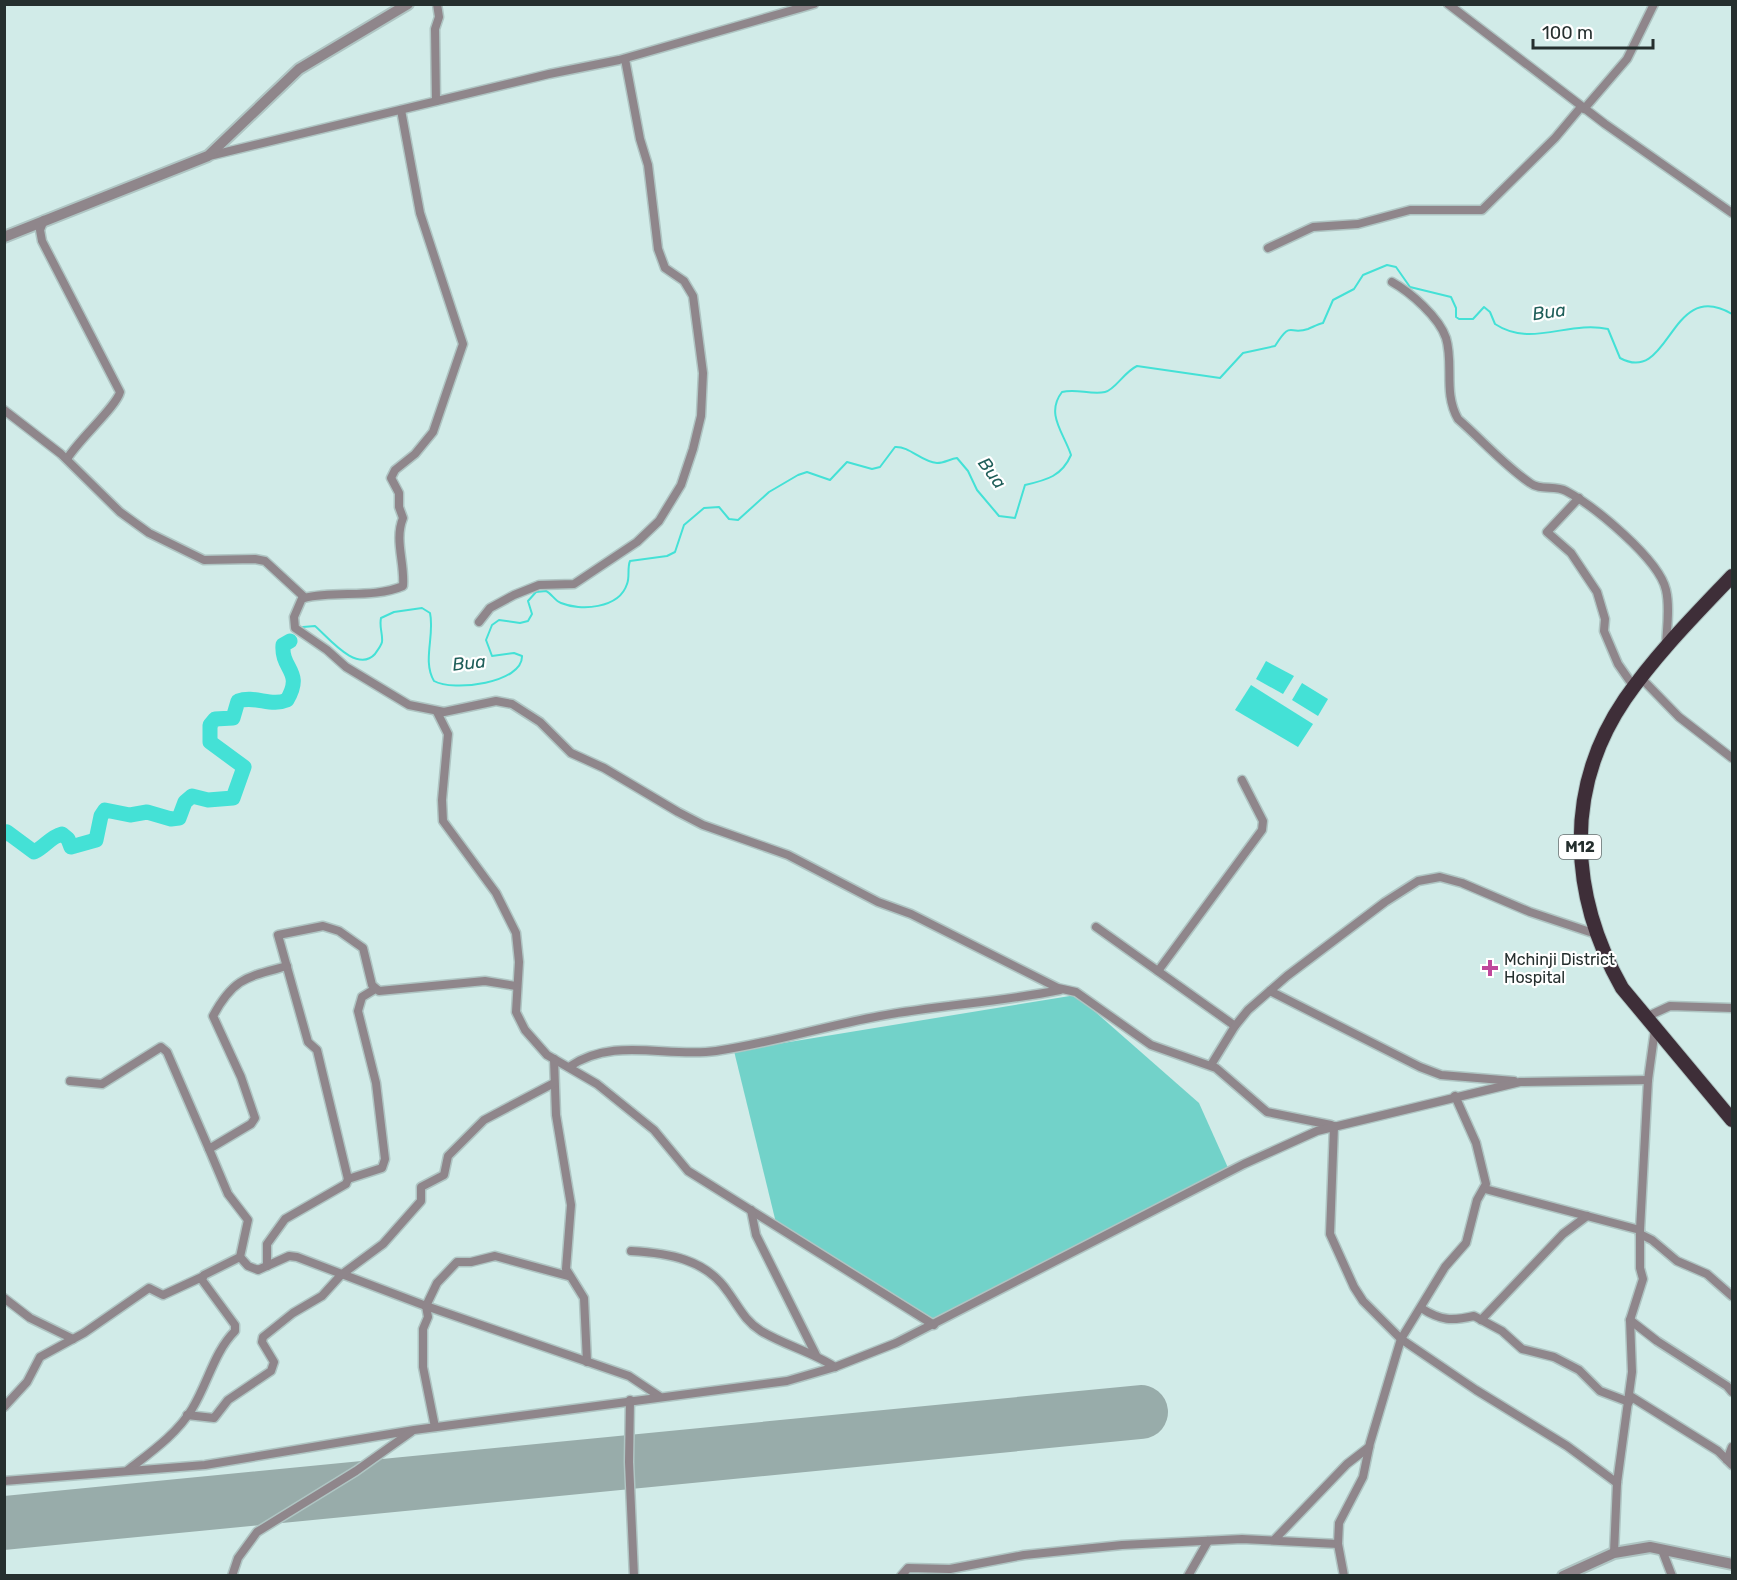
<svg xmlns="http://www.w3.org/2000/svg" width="1737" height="1580" font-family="Rubik,sans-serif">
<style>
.green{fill:#72d2c9}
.water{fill:#44e1d6}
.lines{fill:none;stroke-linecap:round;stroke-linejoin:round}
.stream{stroke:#44e1d6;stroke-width:2}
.river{stroke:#44e1d6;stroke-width:15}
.runway{stroke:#98acaa;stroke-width:54}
.minor-casing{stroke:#afc5c3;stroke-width:11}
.tertiary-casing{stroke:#afc5c3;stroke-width:14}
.trunk-casing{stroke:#afc5c3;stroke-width:16}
.minor{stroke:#8f868b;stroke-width:8}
.tertiary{stroke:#8f868b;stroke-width:10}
.trunk{stroke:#3e2e38;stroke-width:14}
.poi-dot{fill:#bf469b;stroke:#fff;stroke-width:2}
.labels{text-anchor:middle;stroke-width:4.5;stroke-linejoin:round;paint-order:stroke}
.shield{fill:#fff;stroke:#666d6d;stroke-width:1.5}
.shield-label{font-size:15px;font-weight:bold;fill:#252f2e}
.poi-label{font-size:16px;fill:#252f2e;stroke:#fff;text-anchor:start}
.water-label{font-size:18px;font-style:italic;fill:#1f5e59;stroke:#fff}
</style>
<rect width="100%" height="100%" fill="#d1ebe8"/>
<polygon class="green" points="1076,995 1199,1103 1229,1170 935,1324 777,1227 734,1051"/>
<g class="water">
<polygon points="1266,661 1294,676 1283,694 1256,679"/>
<polygon points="1302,683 1328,699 1318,716 1292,700"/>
<polygon points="1251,685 1313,724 1298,747 1235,710"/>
</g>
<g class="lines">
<path class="stream" d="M303,627l12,-1c13,11 42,48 60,28 2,-3 6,-8 7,-12 1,-8 -3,-15 -1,-24l13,-6 28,-4 8,5c5,22 -8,48 4,68 19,11 89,2 88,-25l-8,-3 -22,3 -6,-16 6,-15 7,-5 21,3 8,-2 4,-7 -4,-13 8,-9 10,-1c6,3 9,10 15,12 19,8 58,6 66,-19 3,-7 0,-16 3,-23l37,-5 8,-4 9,-27 20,-17 15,-1 10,12 9,1 31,-28 29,-17 9,-3 23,8 17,-18 25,7 8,-2 15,-20c15,-1 26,15 42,16 7,0 13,-4 20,-5l11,13 9,19 22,26 16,2 10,-33c22,-5 37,-9 46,-30 -7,-22 -26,-41 -9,-63 14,-4 28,3 43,0 10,-2 19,-20 32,-26l83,12 23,-25 32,-7c17,-27 13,-10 33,-17 5,-2 10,-5 15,-6l10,-23 21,-11 9,-14 24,-10 9,2 14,20 41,10 5,11v9l3,2h14l11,-12 6,5 5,12c36,24 74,-4 113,5l12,29c51,28 49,-81 112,-44"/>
<path class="river" d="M4,834l3,-2 27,20c11,-5 16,-15 28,-18l6,5 3,8 25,-7 5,-24 4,-6 25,5 17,-3 24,7 8,-1 6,-16 7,-6 16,4 25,-2 11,-31 -34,-25v-17l5,-6 18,-1 5,-17c17,-6 33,6 49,-1 17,-29 -6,-30 -4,-55l7,-4"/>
<polyline class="runway" points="4,1523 1141,1412"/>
<defs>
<g id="minor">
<polyline points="1448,4 1605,124 1732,213"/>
<polyline points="436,101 435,29 439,17 437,4"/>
<polyline points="1584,109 1627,59 1654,4"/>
<polyline points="209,156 549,74 619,60 814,4"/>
<path d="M44,220l-4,10 2,11 78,151c-3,14 -42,48 -53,67"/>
<polyline points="1268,248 1313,227 1358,224 1410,210 1482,210 1555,138 1581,107"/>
<path d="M1392,282c18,10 47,35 54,56 8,26 -3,55 12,81 24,21 46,46 72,64 10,8 25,2 36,8 28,15 93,68 100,99 4,17 1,37 0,55"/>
<polyline points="4,410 61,454 120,512 149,533 204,560 255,559 265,561 303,596 294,617 295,628 327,650 346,667 409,705 444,712 496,701 512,704 540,722 571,753 604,768 678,812 703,825 788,855 878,902 911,914 1058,988 1076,992 1151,1045 1216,1068 1267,1112 1331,1125"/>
<polyline points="1579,498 1547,532 1571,553 1597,592 1605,619 1604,631 1618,664 1634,687"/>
<path d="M304,598c32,-8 69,1 99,-12 2,-23 -9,-46 0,-68l-4,-11v-14l-8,-15 4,-8 20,-16 18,-22 30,-88 -43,-131 -19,-103"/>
<polyline points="479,622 490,608 514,595 539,585 574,584 637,542 659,521 681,485 693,449 701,416 703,373 693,296 684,281 665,268 658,249 648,165 640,139 625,59"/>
<polyline points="1641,678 1679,717 1732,758"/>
<polyline points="437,712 448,734 442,800 443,821 496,893 516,933 519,962 516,1012 525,1030 547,1055 597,1084 654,1130 688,1171 934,1325"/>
<polyline points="1096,927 1235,1026"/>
<polyline points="1158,971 1262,830 1263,821 1242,780"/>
<polyline points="1270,991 1420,1067 1441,1075 1514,1081"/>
<polyline points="1646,1017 1670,1006 1732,1008"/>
<polyline points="554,1059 556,1115 571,1205 566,1269 584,1298 587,1362"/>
<polyline points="1211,1065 1235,1026 1248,1010 1287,976 1385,902 1418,881 1440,877 1462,883 1530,912 1596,934"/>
<path d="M569,1067c44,-31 98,-9 147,-16 55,-8 109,-25 164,-35 60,-11 121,-14 180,-26"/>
<polyline points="70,1081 102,1084 161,1047 167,1052 209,1149"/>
<polyline points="1334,1126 1330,1234 1354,1287 1363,1301 1401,1339 1476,1390 1567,1446 1617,1483"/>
<polyline points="348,1179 382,1168 385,1159 376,1083 358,1011 362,997 375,989"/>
<polyline points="1485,1189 1640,1230"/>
<polyline points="751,1210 756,1235 816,1355"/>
<polyline points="1640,1234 1652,1240 1677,1261 1707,1274 1732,1296"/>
<path d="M631,1251c37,2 75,8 97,41 11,15 17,29 33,39 23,14 51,21 74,36"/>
<polyline points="240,1257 248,1266 258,1270 289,1256 297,1257 426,1306 629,1376 659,1396"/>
<polyline points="267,1266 267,1244 285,1219 346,1184 348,1179 317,1050 308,1042 278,935 323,926 339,931 363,948 372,985 379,991 485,981 516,986"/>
<polyline points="4,1298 30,1318 73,1339"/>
<path d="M1421,1308c20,13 31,13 53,8l28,15 20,18 32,8 25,13 21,21 29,11"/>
<polyline points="1481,1320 1563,1234 1587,1216"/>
<polyline points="1630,1320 1657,1341 1727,1386 1732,1392"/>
<polyline points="1630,1396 1718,1451 1732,1465"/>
<polyline points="630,1400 629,1462 634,1576"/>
<polyline points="4,1407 27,1382 40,1357 84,1333 149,1288 163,1295 202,1277"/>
<polyline points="187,1415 214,1418 228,1400 271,1371 274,1362 262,1342 263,1337 293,1313 322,1296 341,1275 383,1244 421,1201 421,1187 444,1175 448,1156 484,1120 554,1083"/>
<polyline points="435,1427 423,1367 423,1329 428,1317 426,1306 437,1283 457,1262 471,1262 495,1256 568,1276"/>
<polyline points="1727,1460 1732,1447"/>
<path d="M128,1470c23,-18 49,-36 64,-61 16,-26 22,-57 43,-78v-6l-33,-45 2,-5 36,-18 8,-37 -20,-26 -19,-45 42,-25 4,-6 -14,-41 -28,-61c21,-39 35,-39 74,-50"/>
<polyline points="4,1481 205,1465 414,1430 787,1381 835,1367 896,1343 1244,1164 1317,1131 1520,1082 1648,1080"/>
<polyline points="1274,1540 1347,1464 1369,1447"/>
<polyline points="1662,1550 1672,1576"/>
<polyline points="1614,1553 1617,1483 1632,1372 1630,1320 1643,1279 1640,1268 1640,1230 1648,1080 1655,1029"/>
<polyline points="232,1576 238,1558 257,1532 356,1471 411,1432"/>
<polyline points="901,1576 908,1568 950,1569 1024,1555 1122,1545 1242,1539 1338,1544"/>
<polyline points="1188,1576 1208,1541"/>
<polyline points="1344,1576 1338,1544 1339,1523 1363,1477 1370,1443 1401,1339 1445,1267 1466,1243 1477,1200 1486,1184 1476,1143 1455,1096"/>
</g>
<g id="tertiary">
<polyline points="4,237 208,156 299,69 408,4"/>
<polyline points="1563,1576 1614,1553 1650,1547 1732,1564"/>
</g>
<path id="trunk" d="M1732,576c-37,39 -76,78 -107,123 -62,91 -55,197 -3,289l110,132"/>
</defs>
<use href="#minor" class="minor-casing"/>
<use href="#tertiary" class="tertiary-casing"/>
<use href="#trunk" class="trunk-casing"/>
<use href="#minor" class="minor"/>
<use href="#tertiary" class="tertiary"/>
<use href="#trunk" class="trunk"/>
</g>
<path class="poi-dot" d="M1487 959h6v6h6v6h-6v6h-6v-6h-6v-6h6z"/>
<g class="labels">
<rect class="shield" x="1559" y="835" width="42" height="24" rx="4.5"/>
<g class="shield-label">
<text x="1580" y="852">M12</text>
</g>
<g class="poi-label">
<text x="1504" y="965">Mchinji District<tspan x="1504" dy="18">Hospital</tspan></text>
</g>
<g class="water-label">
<text transform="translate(1549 312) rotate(-8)" y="6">Bua</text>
<text transform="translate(992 473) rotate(54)" y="6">Bua</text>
<text transform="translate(469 663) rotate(-6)" y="6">Bua</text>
</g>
</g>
<rect width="1737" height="1580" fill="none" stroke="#252f2e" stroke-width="12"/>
<path d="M1533 39v9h120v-9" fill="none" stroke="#252f2e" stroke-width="3"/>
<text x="1542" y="39" font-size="18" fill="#252f2e" stroke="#ffffff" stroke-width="4.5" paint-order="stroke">100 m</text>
</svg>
